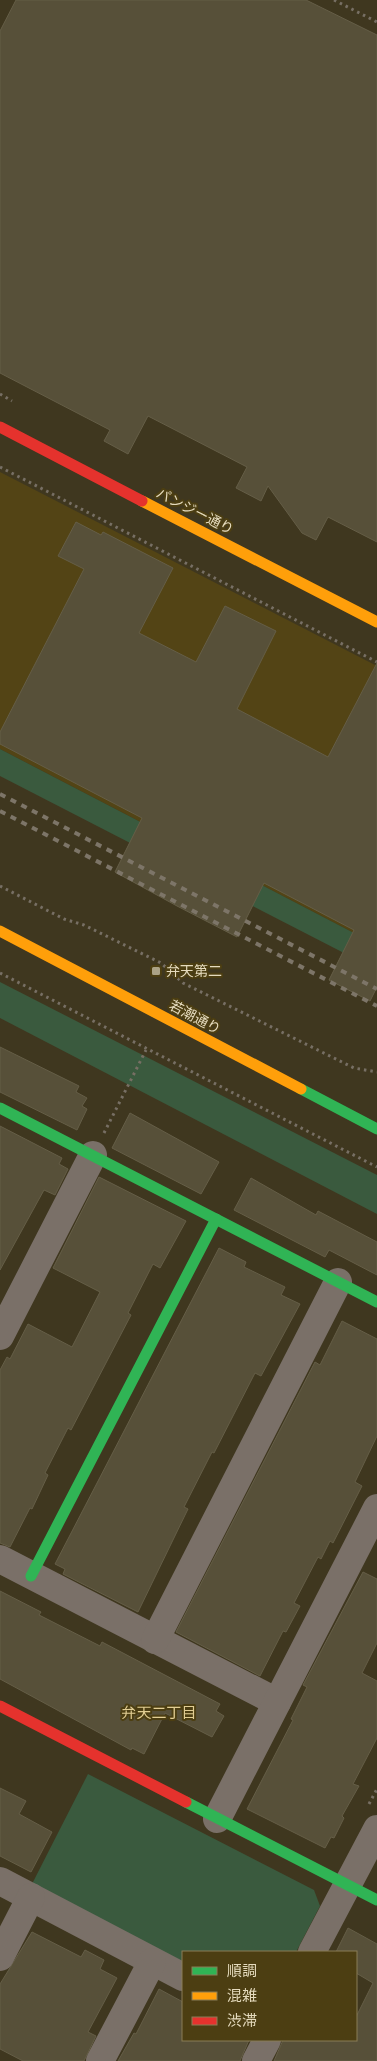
<svg xmlns="http://www.w3.org/2000/svg" width="377" height="2061" font-family="'Alegreya Sans','Noto Sans JP',sans-serif">
<style>
.built{fill:#534415}
.green{fill:#3a5a3e}
.building{fill:#575039;stroke:#655e47}
.lines{fill:none;stroke-linecap:round;stroke-linejoin:round}
.path{stroke:#776f64;stroke-width:3;stroke-dasharray:2.5 4;stroke-linecap:butt}
.street{stroke:#7a7068;stroke-width:28}
.fast{stroke:#30b455;stroke-width:11}
.slow{stroke:#ff9f0a;stroke-width:11}
.jam{stroke:#e5322d;stroke-width:11}
.rail{stroke:#7d7568;stroke-width:4;stroke-dasharray:6 6;stroke-linecap:butt}
.poi-dot{fill:#aba286;stroke:#4c3e12;stroke-width:2}
.labels{text-anchor:middle;stroke-width:4;stroke-linejoin:round;paint-order:stroke}
.street-label{font-size:14px;fill:#e5dbbe;stroke:#4c3e12}
.poi-label{font-size:14px;fill:#e5dbbe;stroke:#4c3e12;text-anchor:start}
.neighbourhood-label{font-size:15px;fill:#e1cd93;stroke:#4c3e12}
</style>
<rect width="100%" height="100%" fill="#3f371f"/>
<polygon class="built" points="0,472 377,666 377,945 0,749"/>
<g class="green">
<polygon points="0,749 377,945 377,970 0,776"/>
<polygon points="0,982 377,1175 377,1214 0,1018"/>
<polygon points="88,1774 314,1890 320,1906 296,1952 183,1952 183,1963 32,1884"/>
</g>
<g class="building">
<polygon points="16,0 306,0 377,35 377,542 328,517 316,540 302,533 268,486 261,501 236,488 247,467 148,416 128,454 104,441 110,430 0,373 0,31"/>
<polygon points="76,522 101,535 103,532 173,568 139,633 196,662 225,606 276,631 237,709 328,757 377,663 377,987 370,1001 329,980 354,930 264,883 237,937 177,906 115,872 142,818 0,744 0,732 84,569 58,556"/>
<polygon points="0,1047 79,1086 76,1092 87,1098 82,1106 87,1109 77,1130 0,1092"/>
<polygon points="130,1113 219,1162 201,1194 112,1148"/>
<polygon points="0,1126 62,1158 59,1164 68,1169 55,1195 44,1190 0,1270"/>
<polygon points="99,1177 186,1221 160,1268 153,1264 128,1313 131,1315 71,1430 68,1428 45,1473 48,1475 32,1509 30,1508 10,1547 0,1543 0,1370 7,1357 10,1359 28,1324 72,1347 100,1292 53,1268"/>
<polygon points="251,1178 316,1215 318,1211 377,1242 377,1275 329,1250 325,1257 234,1210"/>
<polygon points="219,1248 246,1262 244,1267 285,1287 281,1295 300,1304 261,1376 255,1373 214,1453 212,1452 184,1507 188,1509 138,1612 63,1574 65,1569 55,1564"/>
<polygon points="342,1321 377,1339 377,1436 355,1482 362,1486 333,1543 330,1541 321,1559 318,1557 294,1603 300,1606 286,1632 283,1631 260,1676 176,1632 315,1362 320,1365"/>
<polygon points="363,1572 377,1579 377,1643 362,1673 377,1681 377,1738 353,1784 359,1786 342,1816 344,1818 334,1838 331,1837 325,1848 247,1809 293,1720 291,1719 307,1687 303,1685"/>
<polygon points="0,1591 41,1612 39,1615 100,1646 102,1642 220,1704 216,1711 224,1716 212,1737 165,1713 144,1754 132,1748 131,1750 0,1679"/>
<polygon points="0,1788 26,1801 19,1814 52,1832 31,1872 0,1856"/>
<polygon points="348,1928 377,1944 377,2061 274,2061 283,2040 356,2040 356,2017 373,1983 356,1973 356,1952 336,1952"/>
<polygon points="32,1932 81,1957 85,1950 104,1960 100,1969 117,1978 88,2032 96,2036 84,2061 23,2061 0,2049 0,1984"/>
<polygon points="159,1989 183,2002 183,2040 249,2040 240,2061 118,2061 134,2033 136,2034"/>
</g>
<g class="lines">
<g class="path">
<polyline points="334,0 377,22"/>
<polyline points="0,394 12,401"/>
<polyline points="0,467 377,662"/>
<polyline points="0,886 64,919 84,925 161,963 183,983 354,1068 377,1072"/>
<polyline points="0,973 377,1167"/>
<polyline points="104,1133 146,1050"/>
<polyline points="369,1804 377,1789"/>
</g>
<g class="street">
<polyline points="0,1336 93,1155"/>
<polyline points="0,1559 277,1702"/>
<polyline points="155,1640 338,1282"/>
<polyline points="217,1819 377,1508"/>
<polyline points="0,1881 183,1977"/>
<polyline points="312,1952 377,1829"/>
<polyline points="0,1957 31,1897"/>
<polyline points="100,2061 152,1962"/>
<polyline points="256,2061 267,2040"/>
</g>
<g class="fast">
<polyline points="301,1089 377,1129"/>
<polyline points="0,1108 377,1302"/>
<polyline points="31,1576 216,1219"/>
<polyline points="186,1802 377,1900"/>
</g>
<g class="slow">
<polyline points="142,501 377,622"/>
<polyline points="0,931 301,1089"/>
</g>
<g class="jam">
<polyline points="0,427 142,501"/>
<polyline points="0,1706 186,1802"/>
</g>
<g class="rail">
<polyline points="0,794 377,989"/>
<polyline points="0,811 377,1006"/>
</g>
</g>
<rect class="poi-dot" x="151" y="966" width="10" height="10" rx="2.5"/>
<g class="labels">
<g class="street-label">
<text transform="translate(195 511) rotate(27)" y="5">パンジー通り</text>
<text transform="translate(195 1017) rotate(28)" y="5">若潮通り</text>
</g>
<g class="poi-label">
<text x="166" y="976">弁天第二</text>
</g>
<g class="neighbourhood-label">
<text x="159" y="1718">弁天二丁目</text>
</g>
</g>
<rect x="182" y="1951" width="175" height="90" fill="#4c3e12" stroke="#897d57"/>
<rect x="192" y="1967" width="25" height="8" fill="#30b455" stroke="#897d57"/>
<text x="227" y="1976" font-size="15" fill="#e5dbbe">順調</text>
<rect x="192" y="1992" width="25" height="8" fill="#ff9f0a" stroke="#897d57"/>
<text x="227" y="2001" font-size="15" fill="#e5dbbe">混雑</text>
<rect x="192" y="2017" width="25" height="8" fill="#e5322d" stroke="#897d57"/>
<text x="227" y="2026" font-size="15" fill="#e5dbbe">渋滞</text>
</svg>
